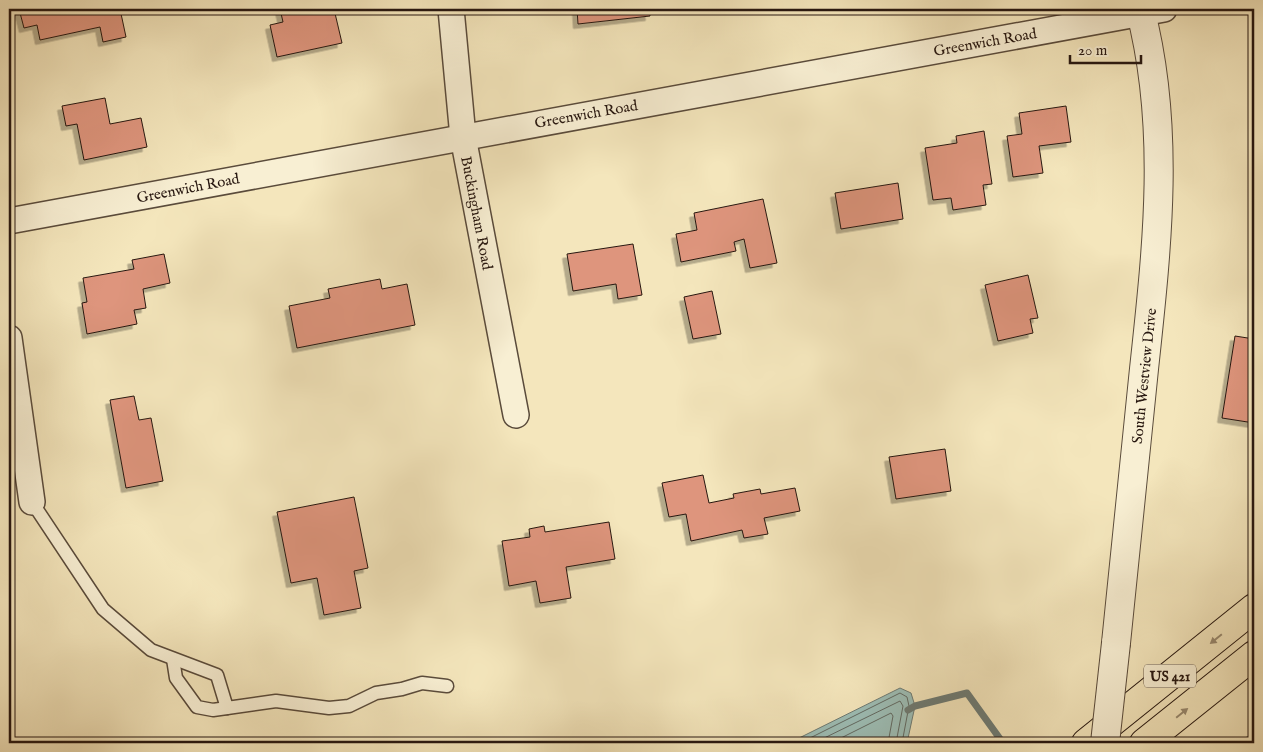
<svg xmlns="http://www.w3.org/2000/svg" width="1263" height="752" font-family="'IM FELL English',serif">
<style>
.water{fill:#9dbeb6;stroke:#6e7b74}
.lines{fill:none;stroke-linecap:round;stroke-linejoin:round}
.shore{stroke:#626a63;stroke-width:1}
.stream{stroke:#6e7b74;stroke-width:7}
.building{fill:#de957d;stroke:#271710;filter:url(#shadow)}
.service-casing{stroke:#5a4b3b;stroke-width:15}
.minor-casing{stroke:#5a4b3b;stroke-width:28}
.tertiary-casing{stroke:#5a4b3b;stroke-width:30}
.motorway-casing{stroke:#271710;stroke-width:30}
.service{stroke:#f8efd3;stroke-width:12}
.minor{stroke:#f8efd3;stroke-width:25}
.tertiary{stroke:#f8efd3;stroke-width:28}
.motorway{stroke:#f4e6bc;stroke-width:28}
.tertiary-bridge-casing{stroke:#5a4b3b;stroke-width:30;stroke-linecap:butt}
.tertiary-bridge{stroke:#f8efd3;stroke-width:28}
.oneway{fill:#98896f}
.labels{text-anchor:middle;stroke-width:4;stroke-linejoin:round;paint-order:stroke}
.shield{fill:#f8efd3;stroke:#66584a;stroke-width:1}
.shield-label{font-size:14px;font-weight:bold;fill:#271710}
.street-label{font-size:15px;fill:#271710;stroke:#f8efd3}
</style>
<defs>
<filter id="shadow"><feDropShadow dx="-4.5" dy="4.5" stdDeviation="0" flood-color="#0004"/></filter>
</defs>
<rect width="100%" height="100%" fill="#f4e6bc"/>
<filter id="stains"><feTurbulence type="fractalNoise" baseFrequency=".004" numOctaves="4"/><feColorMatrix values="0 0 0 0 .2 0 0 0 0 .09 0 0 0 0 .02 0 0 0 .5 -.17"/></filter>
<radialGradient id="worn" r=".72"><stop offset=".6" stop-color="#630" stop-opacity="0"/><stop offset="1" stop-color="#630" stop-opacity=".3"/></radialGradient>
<polygon class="water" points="900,688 911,693 915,706 907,743 789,743"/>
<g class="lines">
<g class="shore">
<polyline points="800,743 900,693 907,697 909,706 902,743"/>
<polyline points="814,743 900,701 903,706 896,743"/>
<polyline points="831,743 891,713 893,716 888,743"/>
</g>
<g class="stream">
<polyline points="908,710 915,706 967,693 1003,743"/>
<polyline points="1242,743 1254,737"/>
</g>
</g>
<g class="building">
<polygon points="19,9 120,9 126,37 103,42 100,27 40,40 37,25 24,28"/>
<polygon points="280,9 334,9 342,43 277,57 270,25 283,22"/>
<polygon points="577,9 649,9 650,16 578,24"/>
<polygon points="105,98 110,124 141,118 147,147 84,160 77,124 66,126 62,106"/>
<polygon points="1066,106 1071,142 1039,146 1043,173 1013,177 1007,136 1022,134 1019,113"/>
<polygon points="984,131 992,184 983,185 986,205 953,210 951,198 933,200 925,148 957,143 956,136"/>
<polygon points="898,183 903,219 841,229 835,193"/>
<polygon points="763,199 777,263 750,268 744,239 734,242 736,251 681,262 676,234 697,230 694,213"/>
<polygon points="633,244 642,295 618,299 616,284 573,291 567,254"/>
<polygon points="164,254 170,283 143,289 146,308 134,310 137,324 87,334 82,303 87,302 83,278 134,269 132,260"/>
<polygon points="1028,275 1038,318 1030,319 1033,333 998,341 985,285"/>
<polygon points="380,279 382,289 407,284 415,325 297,348 289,306 330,298 328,289"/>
<polygon points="712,291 721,334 693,339 684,297"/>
<polygon points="1235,336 1254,339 1254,423 1222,418"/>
<polygon points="134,396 139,420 151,418 163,481 126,488 110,400"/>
<polygon points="945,449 951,491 896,499 889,457"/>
<polygon points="703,475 709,503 734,498 733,494 760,489 761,494 795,488 800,511 764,518 768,534 744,538 742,530 691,541 686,514 669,517 662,483"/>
<polygon points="354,497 368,568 354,571 361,608 324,615 317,578 291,583 277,512"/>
<polygon points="609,522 615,559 566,567 571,598 540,603 536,581 509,586 502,541 530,537 529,529 544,526 545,532"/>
</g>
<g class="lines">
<defs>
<g id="service">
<polyline points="32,502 103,609 151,650 217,675 227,708 276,701 329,708 349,706 376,693 402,689 422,683 447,686"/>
<polyline points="173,659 176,678 197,707 213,710 227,708"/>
</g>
<g id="minor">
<polyline points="451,9 463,137 516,415"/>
<polyline points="9,221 1164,9"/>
<polyline points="9,338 32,502"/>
</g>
<path id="tertiary" d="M1116,643c9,-91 19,-183 28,-274 13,-121 27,-241 -4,-360"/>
<g id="motorway">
<polyline points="1086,743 1254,608"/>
<polyline points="1144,743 1254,655"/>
</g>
</defs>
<use href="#service" class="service-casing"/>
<use href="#minor" class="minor-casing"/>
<use href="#tertiary" class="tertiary-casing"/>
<use href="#motorway" class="motorway-casing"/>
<use href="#service" class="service"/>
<use href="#minor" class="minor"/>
<use href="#tertiary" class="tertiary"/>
<use href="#motorway" class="motorway"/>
<defs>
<polyline id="tertiary-bridge" points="1105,743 1116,643"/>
</defs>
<use href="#tertiary-bridge" class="tertiary-bridge-casing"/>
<use href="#tertiary-bridge" class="tertiary-bridge"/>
</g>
<defs><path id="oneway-solid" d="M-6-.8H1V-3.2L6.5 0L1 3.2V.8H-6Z" transform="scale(1.25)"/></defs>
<g class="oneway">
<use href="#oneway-solid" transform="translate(1216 639) rotate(141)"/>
<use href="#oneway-solid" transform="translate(1182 713) rotate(-39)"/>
</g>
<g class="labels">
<rect class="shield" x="1144" y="664.5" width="52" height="23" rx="4"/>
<g class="shield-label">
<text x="1170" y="681">US 421</text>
</g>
<g class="street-label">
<text transform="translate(985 42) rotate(-10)" y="5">Greenwich Road</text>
<text transform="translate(586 114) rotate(-10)" y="5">Greenwich Road</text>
<text transform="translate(188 188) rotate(-11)" y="5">Greenwich Road</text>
<text transform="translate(477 213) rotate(79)" y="5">Buckingham Road</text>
<text transform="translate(1144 376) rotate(-84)" y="5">South Westview Drive</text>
</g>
</g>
<rect width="1263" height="752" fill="none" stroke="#f4e6bc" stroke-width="30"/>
<rect x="10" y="10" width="1243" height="732" fill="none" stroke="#271710" stroke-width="2.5"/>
<rect x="15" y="15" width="1233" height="722" fill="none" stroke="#271710"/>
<path d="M1070 55v8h71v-8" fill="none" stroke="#271710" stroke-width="2.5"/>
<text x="1078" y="55" font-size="15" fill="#271710" stroke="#f8efd3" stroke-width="4" paint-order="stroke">20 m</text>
<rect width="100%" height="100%" filter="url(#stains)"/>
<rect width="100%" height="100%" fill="url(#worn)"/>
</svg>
